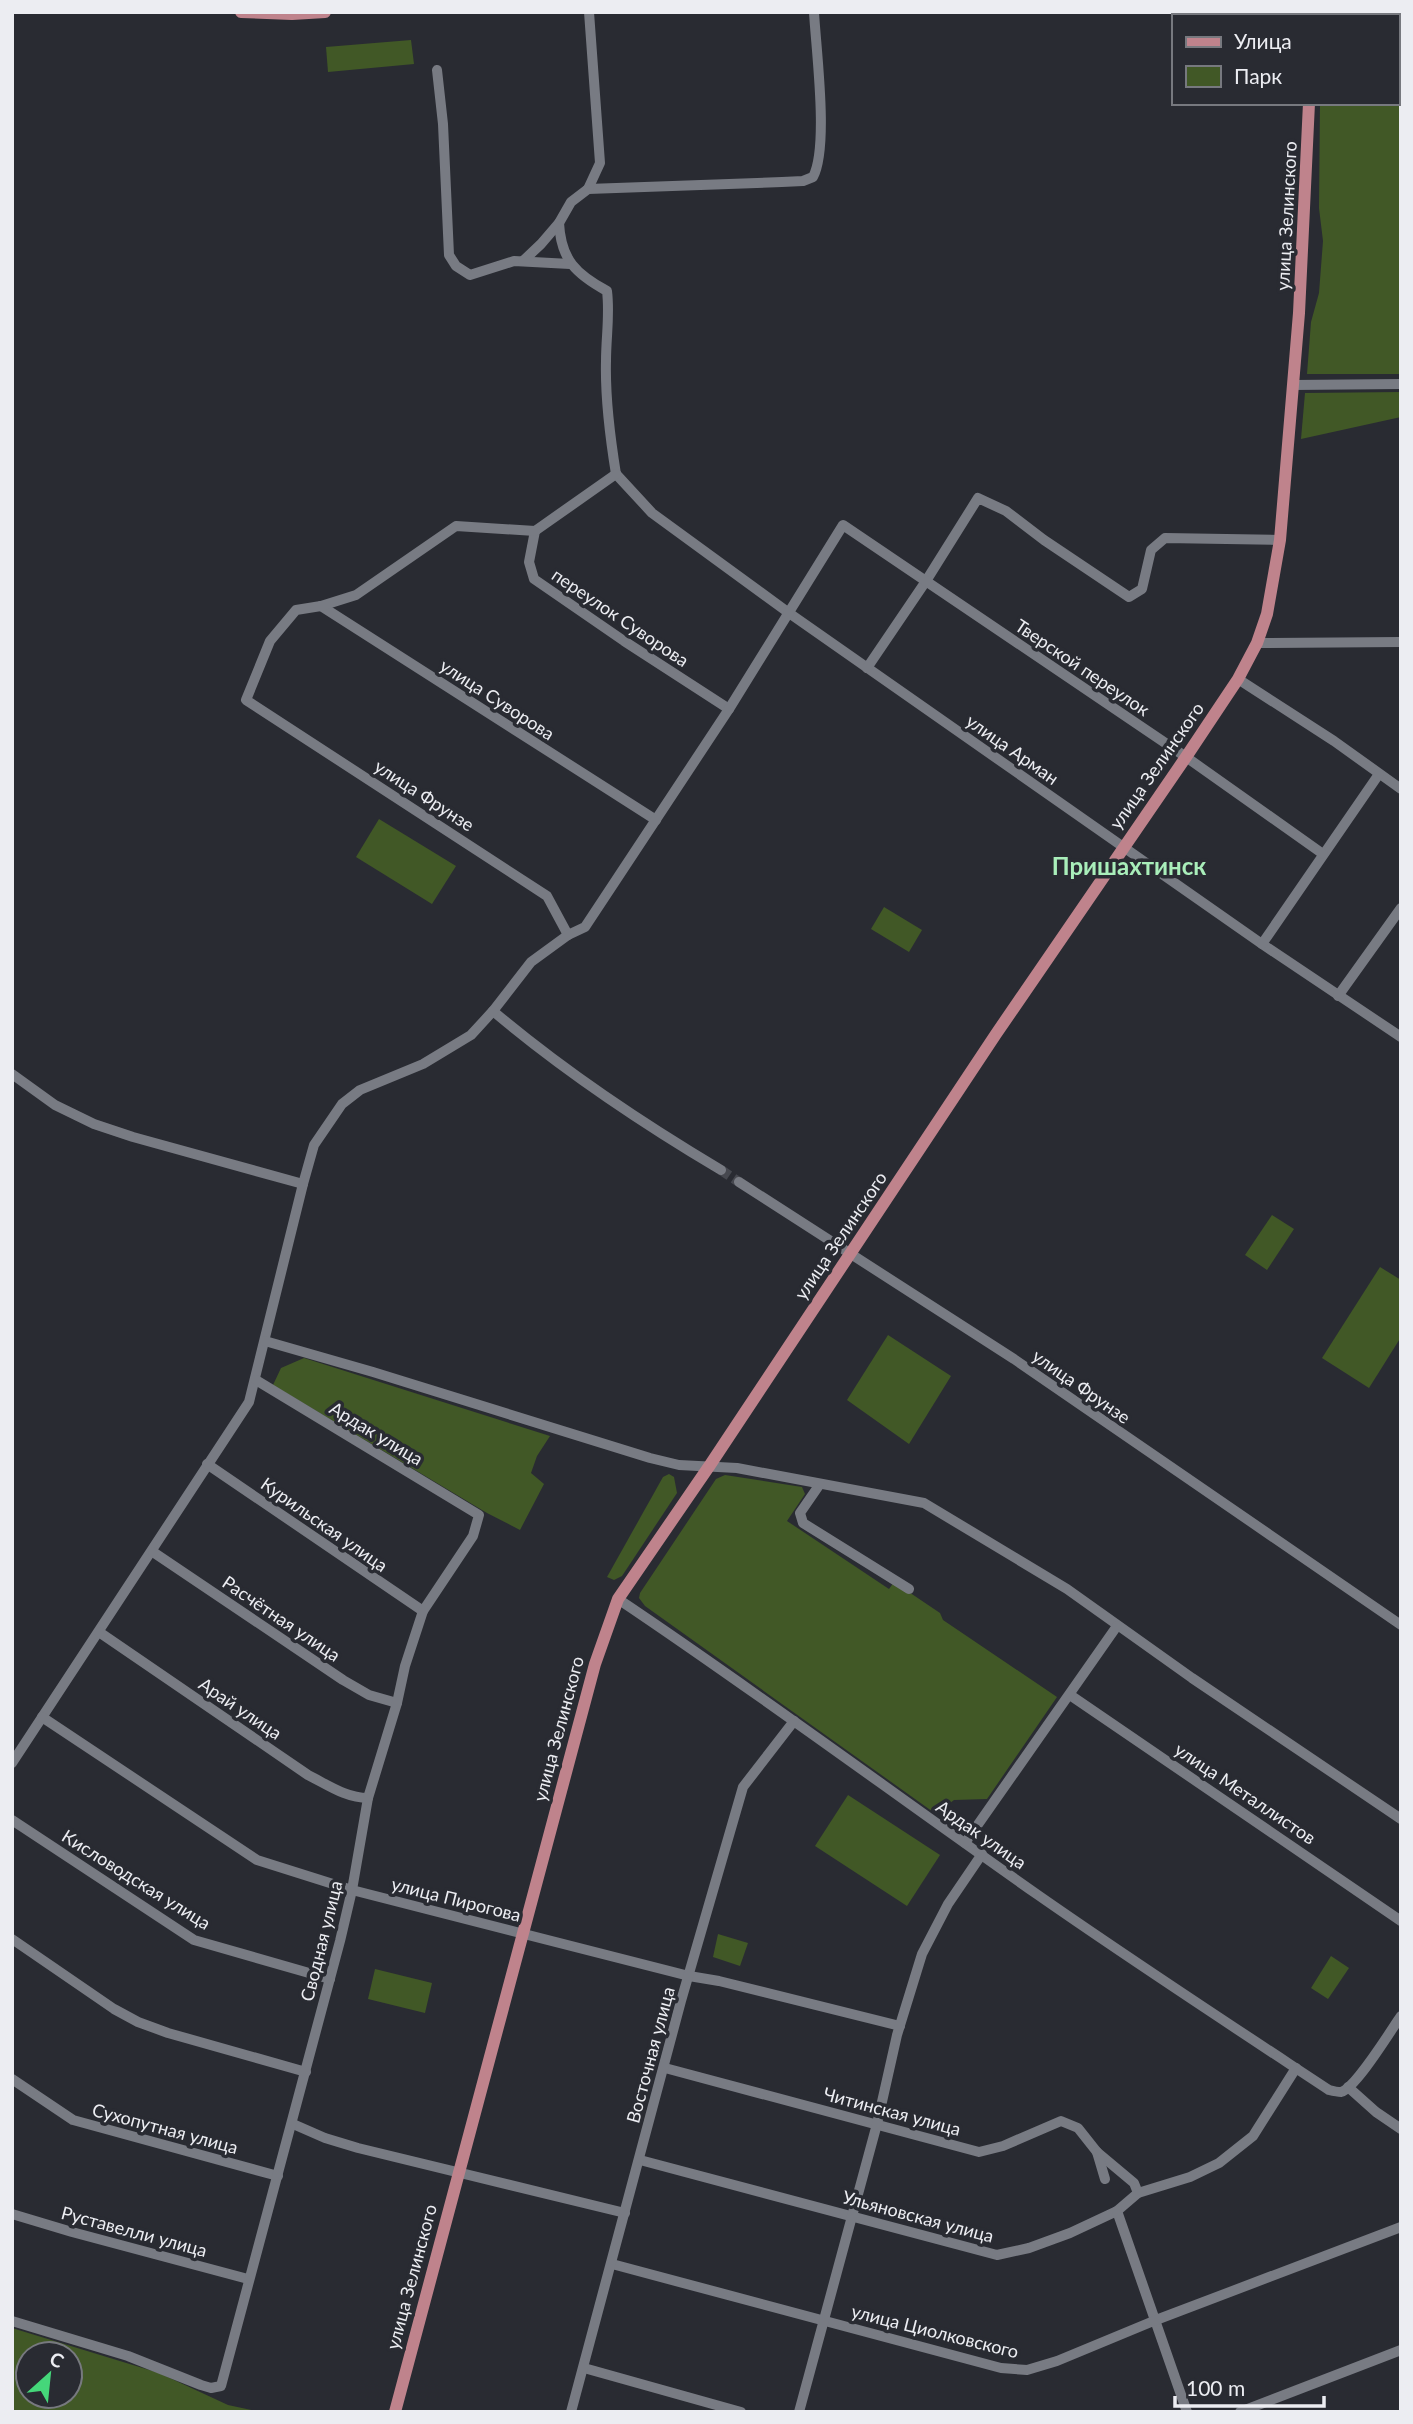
<svg xmlns="http://www.w3.org/2000/svg" width="1413" height="2424" font-family="Lato,sans-serif">
<style>
.green{fill:#415826;fill-rule:evenodd}
.lines{fill:none;stroke-linecap:round;stroke-linejoin:round}
.minor-tunnel{stroke:#46484f;stroke-width:10;stroke-dasharray:10 5;stroke-linecap:butt}
.minor{stroke:#787b83;stroke-width:10}
.major{stroke:#bf838c;stroke-width:12}
.labels{text-anchor:middle;stroke-width:7;stroke-linejoin:round;paint-order:stroke}
.street-label{font-size:18px;fill:#ecedf2;stroke:#292b32}
.district-label{font-size:24px;font-weight:bold;fill:#a9eeba;stroke:#292b32}
</style>
<rect width="100%" height="100%" fill="#292b32"/>
<g class="green">
<polygon points="411,40 414,64 328,72 326,47"/>
<polygon points="1397,95 1401,95 1401,374 1307,374 1311,322 1319,293 1323,241 1319,208 1320,103 1397,103"/>
<polygon points="1401,392 1401,417 1301,439 1305,393"/>
<polygon points="379,819 456,866 432,904 356,857"/>
<polygon points="884,907 922,930 909,952 871,929"/>
<polygon points="1272,1215 1294,1229 1267,1270 1245,1255"/>
<polygon points="1380,1267 1401,1280 1401,1337 1369,1388 1322,1358"/>
<polygon points="888,1335 951,1376 909,1444 847,1400"/>
<polygon points="304,1358 550,1436 537,1456 531,1473 544,1484 520,1530 487,1513 273,1385 281,1368"/>
<polygon points="669,1474 674,1477 677,1493 622,1576 614,1580 607,1577 663,1477"/>
<polygon points="725,1475 802,1487 805,1494 787,1521 889,1589 894,1582 940,1613 943,1620 1057,1697 987,1799 954,1800 936,1814 645,1606 639,1598 640,1593 716,1479"/>
<polygon points="848,1795 940,1855 907,1906 815,1846"/>
<polygon points="718,1934 748,1943 740,1966 713,1957"/>
<polygon points="1331,1956 1349,1968 1328,1999 1311,1988"/>
<polygon points="375,1969 432,1983 425,2013 368,1999"/>
<path d="M12,2328l147,45 69,32 33,7h-249zM28,2354h42v42h-42z"/>
</g>
<g class="lines">
<polyline class="minor-tunnel" points="721,1170 739,1182"/>
<g class="minor">
<polyline points="437,70 443,124 449,255 456,266 470,275 514,261 570,264"/>
<path d="M588,189l194,-7 21,-1 10,-4c16,-30 3,-127 1,-165"/>
<path d="M559,223c2,37 17,51 48,68 3,24 -1,46 -1,70 -1,38 4,76 10,113"/>
<polyline points="523,261 541,244 559,223 571,202 588,189 600,163 589,12"/>
<polyline points="1293,385 1401,384"/>
<polyline points="616,474 652,513 789,613 1262,944 1401,1037"/>
<polyline points="535,531 529,562 534,579 624,641 729,709"/>
<polyline points="321,606 656,820"/>
<polyline points="1257,643 1401,642"/>
<polyline points="867,668 926,581 978,498 1006,511 1044,540 1129,597 1142,589 1151,550 1165,538 1280,540"/>
<polyline points="1238,679 1334,741 1401,789"/>
<polyline points="568,935 547,896 246,700 270,641 296,610 321,606 356,595 456,526 535,531 616,474"/>
<polyline points="1262,944 1379,774"/>
<polyline points="1338,996 1401,908"/>
<path d="M493,1011c71,60 149,112 228,159"/>
<polyline points="12,1074 55,1105 94,1124 133,1137 303,1184 249,1402 12,1763"/>
<polyline points="739,1182 1014,1359 1401,1625"/>
<polyline points="303,1184 314,1145 342,1104 360,1090 423,1064 471,1035 493,1011 531,962 568,935 585,927 729,709 843,525 1186,757 1323,854"/>
<polyline points="265,1341 373,1372 650,1458 679,1465 737,1468 924,1503 1067,1589 1192,1678 1401,1819"/>
<polyline points="207,1464 423,1611"/>
<polyline points="820,1484 800,1513 803,1523 909,1589"/>
<polyline points="153,1552 343,1680 369,1695 397,1703"/>
<path d="M618,1599c142,95 280,198 420,296 96,67 194,131 291,195 4,1 8,2 12,2 15,-4 50,-62 60,-76"/>
<path d="M99,1632l209,143c20,10 38,23 60,23"/>
<polyline points="1070,1695 1401,1921"/>
<polyline points="42,1717 257,1860 352,1890 689,1976 719,1981 900,2026"/>
<polyline points="12,1820 194,1940 330,1979"/>
<polyline points="965,1843 1117,1626"/>
<polyline points="12,1939 114,2009 138,2022 168,2033 306,2072"/>
<polyline points="665,2068 979,2152 1003,2146 1061,2121 1078,2128 1097,2152 1134,2183 1138,2193"/>
<polyline points="12,2079 73,2120 278,2176"/>
<polyline points="1348,2087 1376,2112 1401,2129"/>
<polyline points="293,2124 325,2138 358,2148 625,2213"/>
<polyline points="1097,2152 1105,2179"/>
<polyline points="640,2160 997,2255 1029,2248 1070,2233 1117,2211 1138,2193 1190,2177 1219,2163 1253,2136 1296,2068"/>
<polyline points="1117,2211 1187,2412"/>
<polyline points="12,2214 72,2232 248,2279"/>
<polyline points="612,2264 1001,2368 1027,2370 1057,2361 1156,2320 1401,2227"/>
<polyline points="12,2321 128,2356 201,2385 211,2388 221,2386 340,1941 352,1890 368,1798 397,1703 405,1666 423,1611 473,1536 479,1515 256,1380"/>
<polyline points="584,2368 741,2412"/>
<polyline points="571,2412 681,2001 743,1787 794,1721"/>
<polyline points="799,2412 877,2124 897,2035 922,1954 948,1904 982,1854"/>
<polyline points="1240,2412 1401,2350"/>
</g>
<g class="major">
<polyline points="241,12 292,14 325,12"/>
<polyline points="1312,16 1312,12"/>
<polyline points="395,2412 595,1664 618,1599 710,1465 996,1034 1186,757 1238,679 1257,643 1267,614 1280,540 1299,313 1309,103"/>
</g>
</g>
<g class="labels">
<g class="street-label">
<text transform="translate(1287 216) rotate(-87)" y="6">улица Зелинского</text>
<text transform="translate(620 618) rotate(34)" y="6">переулок Суворова</text>
<text transform="translate(1082 668) rotate(34)" y="6">Тверской переулок</text>
<text transform="translate(497 700) rotate(33)" y="6">улица Суворова</text>
<text transform="translate(1012 750) rotate(35)" y="6">улица Арман</text>
<text transform="translate(1157 766) rotate(-55)" y="6">улица Зелинского</text>
<text transform="translate(424 796) rotate(33)" y="6">улица Фрунзе</text>
<text transform="translate(841 1236) rotate(-56)" y="6">улица Зелинского</text>
<text transform="translate(1081 1387) rotate(35)" y="6">улица Фрунзе</text>
<text transform="translate(376 1434) rotate(31)" y="6">Ардак улица</text>
<text transform="translate(324 1525) rotate(35)" y="6">Курильская улица</text>
<text transform="translate(281 1619) rotate(34)" y="6">Расчётная улица</text>
<text transform="translate(240 1709) rotate(34)" y="6">Арай улица</text>
<text transform="translate(559 1729) rotate(-75)" y="6">улица Зелинского</text>
<text transform="translate(1245 1794) rotate(34)" y="6">улица Металлистов</text>
<text transform="translate(981 1835) rotate(35)" y="6">Ардак улица</text>
<text transform="translate(136 1880) rotate(32)" y="6">Кисловодская улица</text>
<text transform="translate(456 1900) rotate(14)" y="6">улица Пирогова</text>
<text transform="translate(322 1941) rotate(-76)" y="6">Сводная улица</text>
<text transform="translate(651 2055) rotate(-75)" y="6">Восточная улица</text>
<text transform="translate(892 2112) rotate(15)" y="6">Читинская улица</text>
<text transform="translate(165 2129) rotate(15)" y="6">Сухопутная улица</text>
<text transform="translate(918 2217) rotate(15)" y="6">Ульяновская улица</text>
<text transform="translate(134 2232) rotate(15)" y="6">Руставелли улица</text>
<text transform="translate(412 2277) rotate(-75)" y="6">улица Зелинского</text>
<text transform="translate(935 2332) rotate(14)" y="6">улица Циолковского</text>
</g>
<g class="district-label">
<text x="1129" y="875">Пришахтинск</text>
</g>
</g>
<rect width="1413" height="2424" fill="none" stroke="#ecedf2" stroke-width="28"/>
<rect x="1172" y="14" width="228" height="91" fill="#292b32" stroke="#77797f" stroke-width="2"/>
<rect x="1186" y="37" width="35" height="10" fill="#bf838c" stroke="#77797f" stroke-width="2"/>
<text x="1234" y="49" font-size="21" fill="#ecedf2">Улица</text>
<rect x="1186" y="66" width="35" height="21" fill="#415826" stroke="#77797f" stroke-width="2"/>
<text x="1234" y="84" font-size="21" fill="#ecedf2">Парк</text>
<g transform="translate(49 2375) rotate(27)"><circle r="33" fill="#292b32" stroke="#77797f" stroke-width="2"/>
<path d="M0-5L12 26L0 18L-12 26Z" fill="#45d77a"/>
<text y="-10" font-size="19" font-weight="bold" text-anchor="middle" fill="#ecedf2">С</text>
</g>
<path d="M1175 2396v10h149v-10" fill="none" stroke="#ecedf2" stroke-width="3.5"/>
<text x="1186" y="2396" font-size="21" fill="#ecedf2" stroke="#292b32" stroke-width="5" paint-order="stroke">100 m</text>
</svg>
